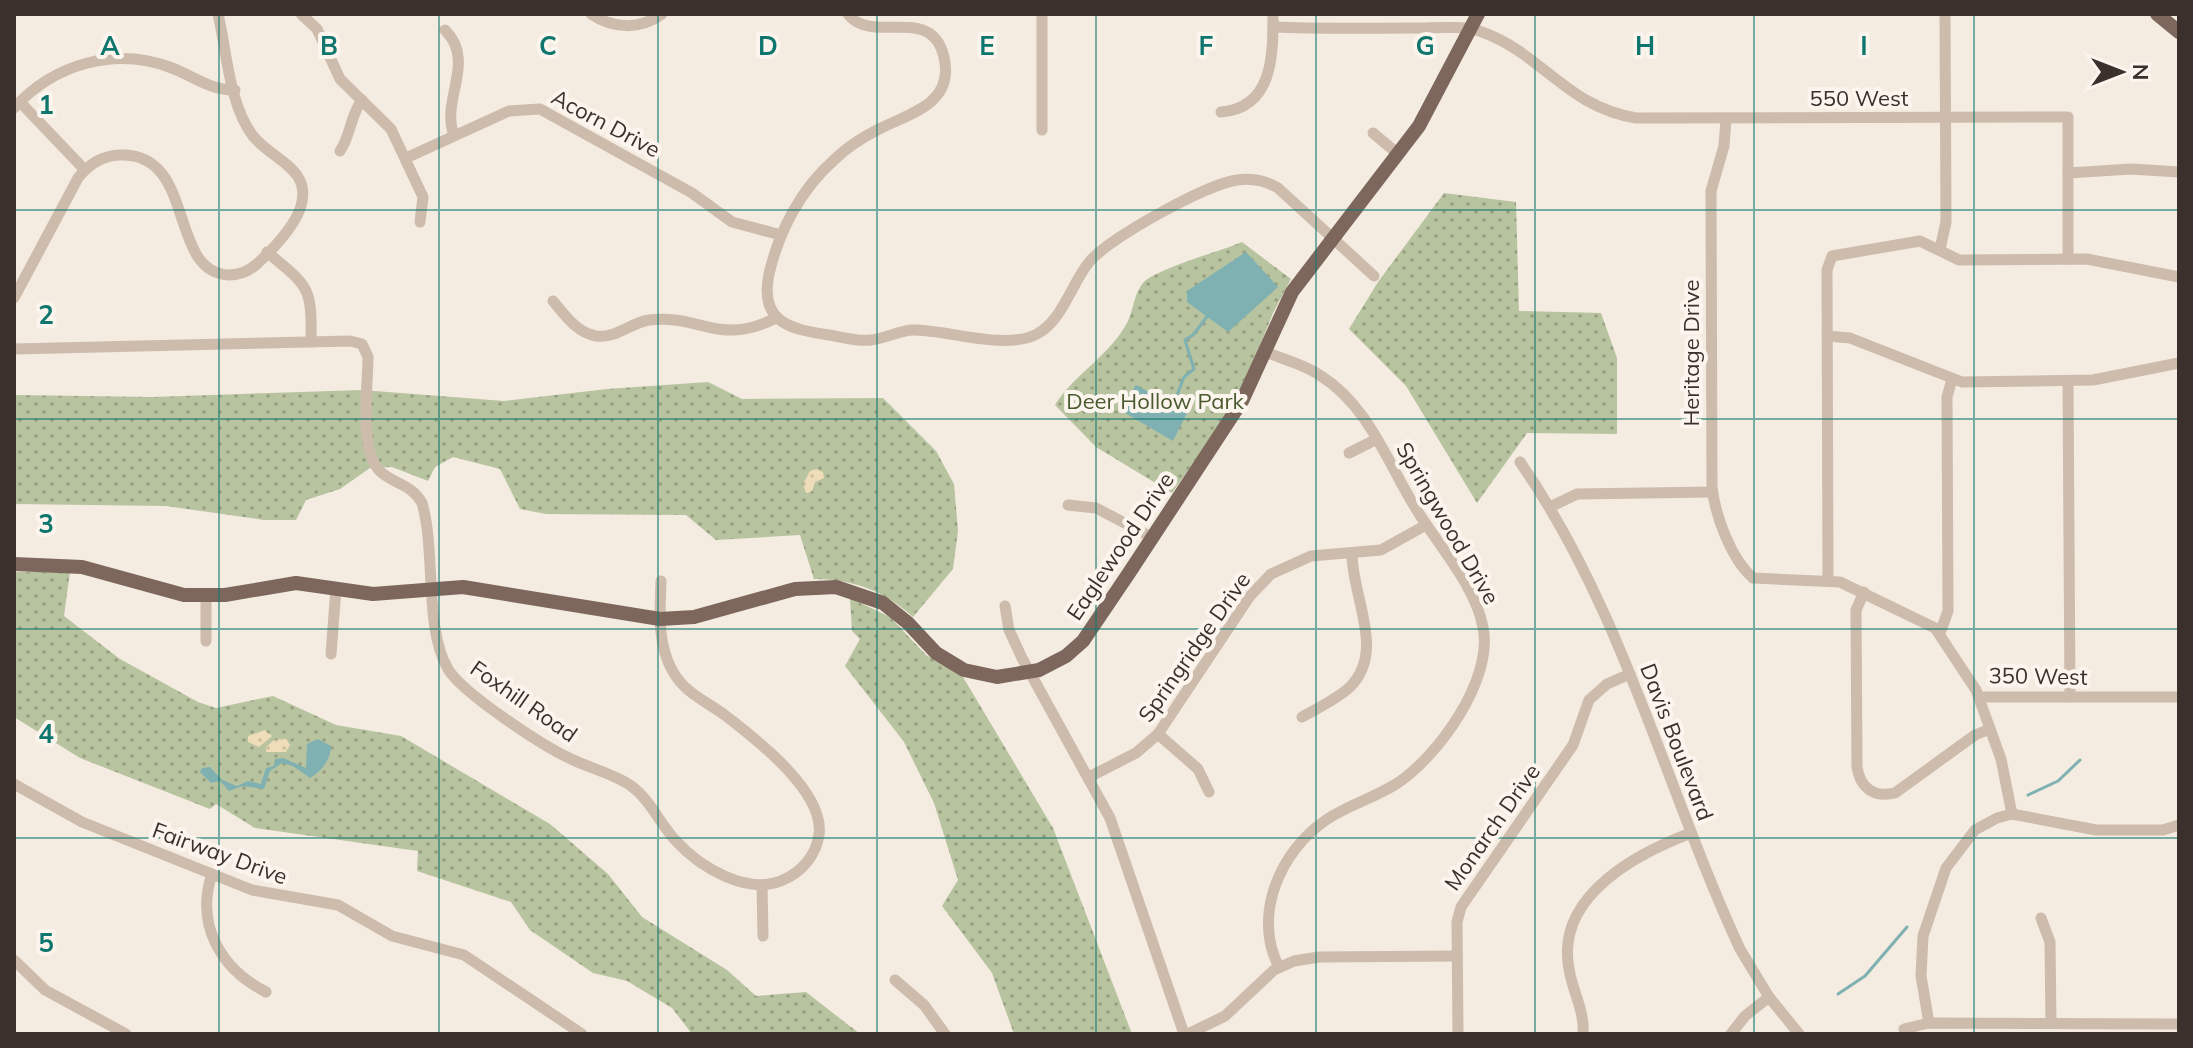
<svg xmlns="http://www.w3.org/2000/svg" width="2193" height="1048" font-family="Mulish,sans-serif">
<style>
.green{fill:url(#green-dots)}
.sand{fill:url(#sand-dots)}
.water{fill:#7fb0b2}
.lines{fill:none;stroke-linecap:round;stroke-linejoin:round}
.stream{stroke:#7fb0b2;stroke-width:3}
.minor{stroke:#cdbbac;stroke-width:11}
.major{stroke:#7d675c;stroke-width:14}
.grid{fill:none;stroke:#0f766e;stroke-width:2;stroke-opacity:0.55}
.labels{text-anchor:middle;stroke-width:8;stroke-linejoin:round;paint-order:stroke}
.street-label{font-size:22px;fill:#3b302b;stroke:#fbf5ee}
.park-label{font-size:22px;fill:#4a5a2e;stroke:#fbf5ee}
.grid-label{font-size:26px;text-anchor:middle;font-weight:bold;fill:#0f766e;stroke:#fbf5ee;stroke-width:8;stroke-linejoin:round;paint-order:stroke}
</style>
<defs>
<pattern id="green-dots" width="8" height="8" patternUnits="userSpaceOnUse" patternTransform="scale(2)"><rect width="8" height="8" fill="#b8c4a0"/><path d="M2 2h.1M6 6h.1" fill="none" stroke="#97a083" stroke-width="1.8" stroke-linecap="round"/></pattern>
<pattern id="sand-dots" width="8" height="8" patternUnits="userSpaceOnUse" patternTransform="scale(2)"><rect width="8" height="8" fill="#efdcb8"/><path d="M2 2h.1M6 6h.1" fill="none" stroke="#cebd9e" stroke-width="1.8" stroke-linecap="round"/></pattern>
</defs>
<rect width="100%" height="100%" fill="#f4ebe1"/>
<g class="green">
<polygon points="1444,193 1516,202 1519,311 1601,313 1617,358 1617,434 1527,433 1477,503 1406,386 1349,329 1378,282"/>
<path d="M1242,242l49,37 -18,34 -35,87 -66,93 -76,-46 -41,-42c19,-31 56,-50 73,-84 6,-13 7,-35 21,-43 28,-16 64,-24 93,-36z"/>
<path d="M708,382l34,17 141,-1 53,53 18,33 4,47 -5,38 -40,48c-28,-26 -61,-38 -99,-38l-14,-44 -84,5 -30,-25 -140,-1 -26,-5 -20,-40 -47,-12 -18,10 -7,14 -36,-14 -22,1 -30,21 -34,11 -10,20h-32l-98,-14 -152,-2v-109l139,2 209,-7 142,11 103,-12z"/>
<polygon points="14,572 70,572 64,616 120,659 198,702 216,708 273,696 336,725 401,736 550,824 608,874 642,917 727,970 756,996 806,992 860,1034 692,1034 672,1008 627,981 593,973 530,930 511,902 417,871 418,851 255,828 216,804 210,809 80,758 14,717"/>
<polygon points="850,598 890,617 926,655 963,677 1053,828 1132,1034 1014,1034 992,973 942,906 958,880 934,803 904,742 845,666 860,639 852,631"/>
</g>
<g class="sand">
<polygon points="816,469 823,472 824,478 815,482 812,492 806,493 803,484 810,471"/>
<polygon points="265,730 272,736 259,747 248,742 248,736"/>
<polygon points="286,739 290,745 286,752 266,752 266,747 274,740"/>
</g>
<g class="water">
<polygon points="1246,252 1278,287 1228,332 1187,302 1187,291"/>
<polygon points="1136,385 1187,413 1173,441 1120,410"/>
<path d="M318,739l13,7c0,13 -9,25 -21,32l-17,-12 -11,-3 -12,8 -6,18 -21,-3 -14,5 -9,-10 -9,2 -11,-11 2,-4 8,-1 12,13 15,6 11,-5 13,3 5,-16 8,-2 1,-7 8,-1 23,10 1,-24z"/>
</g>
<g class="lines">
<g class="stream">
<polyline points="1172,408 1184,377 1194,369 1185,340 1193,335 1209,314"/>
<polyline points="2028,795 2058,781 2080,760"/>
<polyline points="1838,994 1865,976 1907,927"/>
</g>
<g class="minor">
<polyline points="301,14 317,29 340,79 391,129 423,197 420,222"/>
<path d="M591,14c22,15 49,16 71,0"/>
<path d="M848,14c24,33 88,-14 97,49 6,42 -37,51 -66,66 -16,8 -32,18 -45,31 -33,29 -55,71 -65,114 -10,48 20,55 60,61 13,2 28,7 42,5 14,-1 26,-9 41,-10 34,-1 93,21 125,4 26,-14 35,-52 53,-73 21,-24 117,-77 147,-81 15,-2 29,1 41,8l96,88"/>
<path d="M1273,27c47,2 94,1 142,1 21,0 47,-3 67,4 61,22 83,74 154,86l432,-1v142"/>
<path d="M445,30c32,32 -5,70 9,105"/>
<polyline points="20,102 84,169"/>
<path d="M14,108c40,-44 101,-62 158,-40 21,8 40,23 63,22"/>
<path d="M1221,112c53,-4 52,-59 52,-98"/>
<path d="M1726,119l-2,27 -13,45 1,296c3,28 19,72 41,91l87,4 95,46 41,62 25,69 11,55"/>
<polyline points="1042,130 1042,14"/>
<polyline points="1373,133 1398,154"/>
<path d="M340,151c11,-16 10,-35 22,-51"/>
<polyline points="406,158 509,111 540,109 692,193 732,222 781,235"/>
<polyline points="2068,173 2131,169 2179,172"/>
<polyline points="1940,249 1946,222 1945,14"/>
<path d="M267,252c42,35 45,34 44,90"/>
<path d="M14,298l64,-120c10,-13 24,-22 41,-23 78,-4 48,118 110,120 11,0 20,-4 28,-11 15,-14 38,-38 44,-58 11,-38 -29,-46 -48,-70 -24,-31 -26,-84 -35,-122"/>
<path d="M553,301c12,14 23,31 43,35 19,3 34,-13 53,-16 53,-6 69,27 127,-2"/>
<polyline points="1827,336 1850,338 1962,382 2093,380 2179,363"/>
<path d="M14,349l336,-8 12,3 6,13c0,30 -10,97 14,116 15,12 30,12 40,30 14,47 2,126 26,166 14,24 95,77 121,89 20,10 43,15 61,27 21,15 29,38 46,56 24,26 71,55 107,39 19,-8 33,-25 36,-45 6,-43 -62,-95 -93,-119 -21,-16 -41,-22 -54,-46 -15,-27 -12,-60 -11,-89"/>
<path d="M1266,352c18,8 38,12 55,24 49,31 67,89 97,136 22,35 57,74 65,115 11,52 -45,130 -87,157 -22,14 -48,21 -70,36 -46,31 -74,96 -47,147"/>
<polyline points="2068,382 2070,697"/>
<polyline points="1349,453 1377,439"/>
<path d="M1520,462c103,148 145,325 220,487l29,48 30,37"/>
<polyline points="1068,505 1096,508 1153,538"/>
<polyline points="1550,507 1577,494 1712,492"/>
<polyline points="1828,580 1827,270 1832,256 1920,241 1959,260 2087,259 2179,277"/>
<path d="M1864,592l-8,18 1,157c3,21 17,31 38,26l80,-58 15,-6"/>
<polyline points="206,596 206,641"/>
<polyline points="1005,606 1009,630 1022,658 1110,818 1184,1034"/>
<polyline points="1940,633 1948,611 1947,397 1952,379"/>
<polyline points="331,654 336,588"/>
<polyline points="1979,697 2179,697"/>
<path d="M1302,717c16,-9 35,-18 48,-30 36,-36 2,-90 2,-133"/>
<polyline points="1158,734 1198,769 1209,792"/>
<polyline points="1089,777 1136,753 1158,734 1250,596 1271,574 1311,556 1381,550 1426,525"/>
<polyline points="14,784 82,822 252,890 338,905 392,936 464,955 582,1034"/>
<path d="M212,874c-17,51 9,95 54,118"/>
<polyline points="762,885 763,936"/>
<polyline points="2041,918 2050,942 2051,1023"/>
<polyline points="14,960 45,990 126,1034"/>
<polyline points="895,980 924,1005 945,1034"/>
<polyline points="1929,1023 1921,976 1923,936 1946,868 1975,830 1997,818 2012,814 2096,830 2163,830 2179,825"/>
<polyline points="1904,1029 1929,1023 2179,1024"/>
<polyline points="1188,1034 1225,1016 1274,970 1294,961 1319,957 1457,956"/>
<polyline points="1458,1034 1457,922 1461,907 1573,745 1589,700 1607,684 1630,674"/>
<path d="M1583,1034c2,-26 -13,-46 -15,-72 -8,-68 70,-109 123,-129"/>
<polyline points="1731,1034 1745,1016 1769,997"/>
</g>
<g class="major">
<polyline points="2157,14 2179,32"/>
<polyline points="14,564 82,567 184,595 225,595 296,583 373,594 463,587 660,619 694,617 795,589 836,587 883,603 908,623 936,653 964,670 997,677 1039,670 1066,656 1083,641 1129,573 1242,401 1292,292 1419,126 1478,14"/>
</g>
</g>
<path class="grid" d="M219,14v1020M439,14v1020M658,14v1020M877,14v1020M1096,14v1020M1316,14v1020M1535,14v1020M1754,14v1020M1974,14v1020M14,210h2165M14,419h2165M14,629h2165M14,838h2165"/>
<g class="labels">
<g class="street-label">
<text x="1859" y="106">550 West</text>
<text transform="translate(606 123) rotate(28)" y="8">Acorn Drive</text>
<text transform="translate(1691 353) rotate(-90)" y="8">Heritage Drive</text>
<text transform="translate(1448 523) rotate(60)" y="8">Springwood Drive</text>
<text transform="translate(1120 546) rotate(-56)" y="8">Eaglewood Drive</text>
<text transform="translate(1194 647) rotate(-55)" y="8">Springridge Drive</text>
<text transform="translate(2038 676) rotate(1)" y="8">350 West</text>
<text transform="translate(524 701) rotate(35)" y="8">Foxhill Road</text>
<text transform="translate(1677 742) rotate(69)" y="8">Davis Boulevard</text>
<text transform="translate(1492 827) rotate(-55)" y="8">Monarch Drive</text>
<text transform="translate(220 853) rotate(20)" y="8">Fairway Drive</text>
</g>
<g class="park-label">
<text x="1155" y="409">Deer Hollow Park</text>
</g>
</g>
<g class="grid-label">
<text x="110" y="55">A</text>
<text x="329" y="55">B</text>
<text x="548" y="55">C</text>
<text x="768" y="55">D</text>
<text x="987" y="55">E</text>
<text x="1206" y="55">F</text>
<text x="1425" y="55">G</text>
<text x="1645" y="55">H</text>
<text x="1864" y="55">I</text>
<text x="46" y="114">1</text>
<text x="46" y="324">2</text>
<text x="46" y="533">3</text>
<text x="46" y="743">4</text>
<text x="46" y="952">5</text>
</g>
<rect width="2193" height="1048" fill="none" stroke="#3b302b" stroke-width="32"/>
<g transform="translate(2121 72) rotate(90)" stroke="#fbf5ee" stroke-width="6" paint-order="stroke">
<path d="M0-6L14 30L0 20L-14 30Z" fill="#3b302b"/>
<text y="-12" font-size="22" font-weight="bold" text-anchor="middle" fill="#3b302b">N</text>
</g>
</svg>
